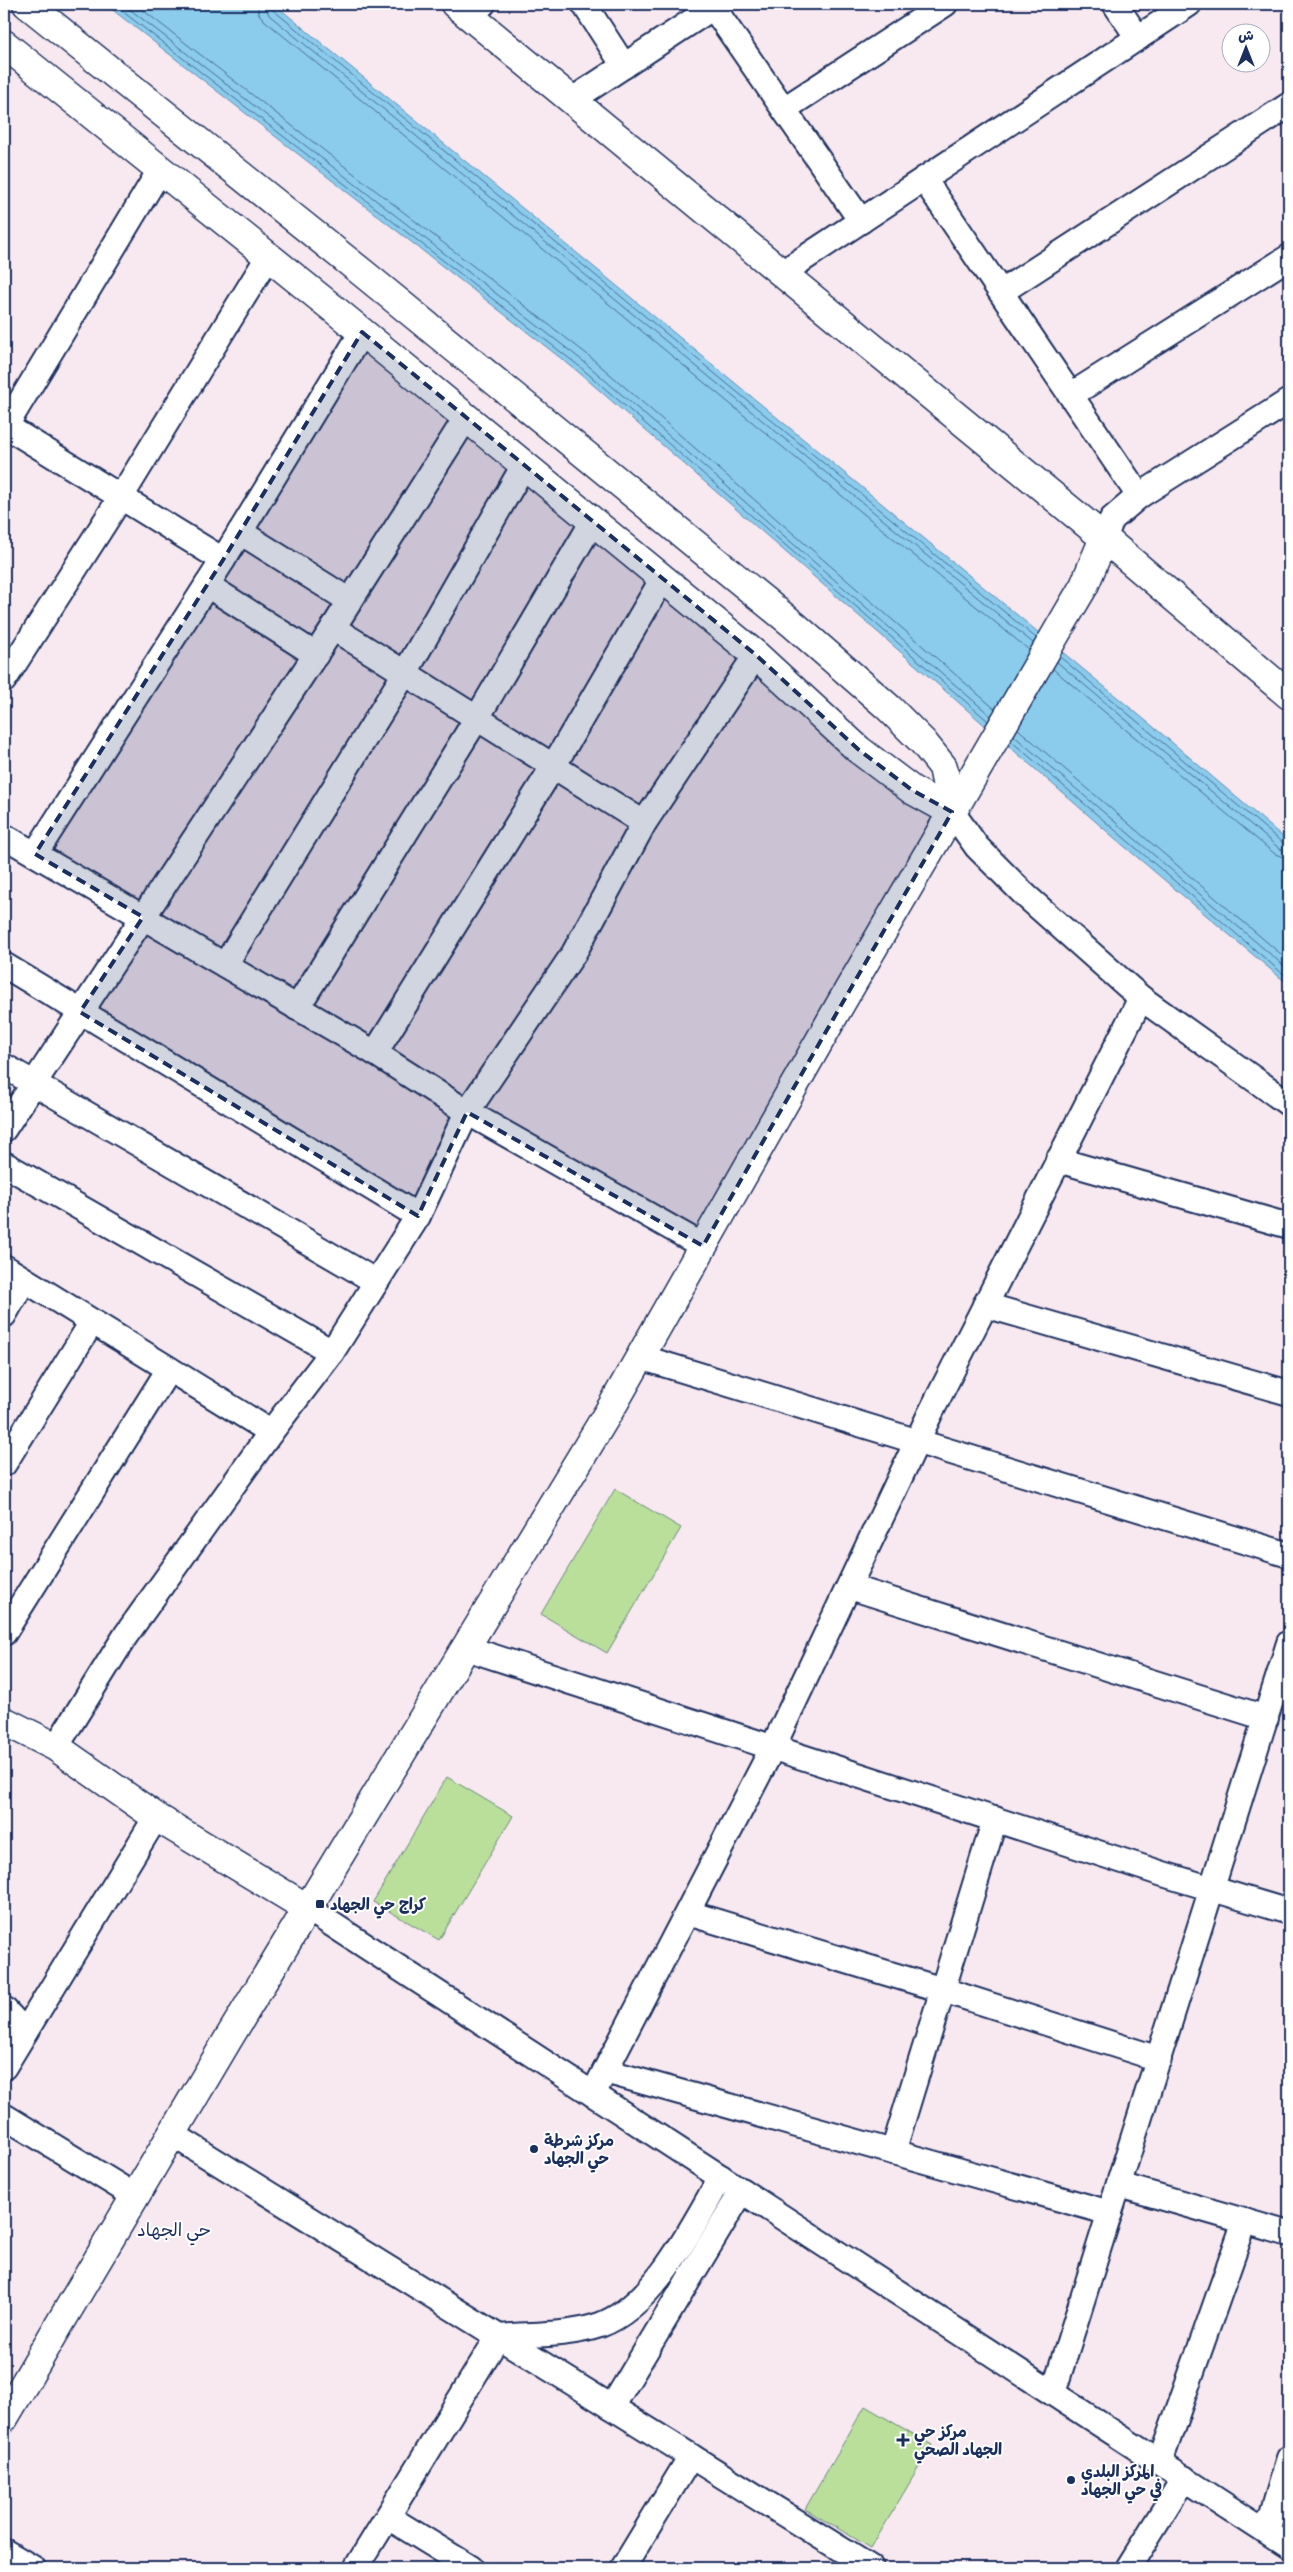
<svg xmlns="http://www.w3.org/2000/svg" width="1293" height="2572" font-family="Itim,'Playpen Sans Arabic',sans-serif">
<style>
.green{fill:#b9df9a;stroke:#6a877c}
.water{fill:#8bcbec;stroke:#5e8db3}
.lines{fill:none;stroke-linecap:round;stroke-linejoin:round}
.shore{stroke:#486d97;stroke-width:1}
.street-casing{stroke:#1b2f5e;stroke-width:28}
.secondary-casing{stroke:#1b2f5e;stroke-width:31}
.street{stroke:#fff;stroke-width:24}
.secondary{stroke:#fff;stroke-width:28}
.marked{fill:#1b2f5e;fill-opacity:0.2;stroke:#1b2f5e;stroke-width:4;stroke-dasharray:10 6;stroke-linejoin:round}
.poi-dot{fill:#1b2f5e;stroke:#fff;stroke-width:2}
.labels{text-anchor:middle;stroke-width:4;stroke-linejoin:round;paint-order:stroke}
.poi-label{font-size:16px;font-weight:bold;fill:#1b2f5e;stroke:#fff;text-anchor:start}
.neighbourhood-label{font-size:18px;fill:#1b2f5e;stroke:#fff}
</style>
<rect width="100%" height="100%" fill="#f8e8f0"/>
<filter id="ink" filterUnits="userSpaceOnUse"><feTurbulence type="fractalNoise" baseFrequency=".02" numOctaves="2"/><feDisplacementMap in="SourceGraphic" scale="10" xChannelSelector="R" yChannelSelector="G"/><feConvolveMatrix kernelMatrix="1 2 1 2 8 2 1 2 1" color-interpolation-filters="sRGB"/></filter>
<g filter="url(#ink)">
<g class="green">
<polygon points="615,1489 681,1528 607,1653 541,1614"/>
<polygon points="447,1777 513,1816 439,1940 373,1902"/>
<polygon points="865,2406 932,2445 871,2548 805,2509"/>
</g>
<polygon class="water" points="105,4 274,4 1162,734 1289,842 1289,985 1118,841 576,370"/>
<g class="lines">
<g class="shore">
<polyline points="113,4 579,366 988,721"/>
<polyline points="123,4 583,361 991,716"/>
<polyline points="135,4 588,355 995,709"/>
<polyline points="257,4 259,14 264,20 1029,650"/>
<polyline points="265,4 269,15 1033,643"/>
<polyline points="271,4 273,10 1036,638"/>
<polyline points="1060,657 1284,844 1289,845"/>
<polyline points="1057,662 1280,849 1289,852"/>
<polyline points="1053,669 1275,854 1289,859"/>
<polyline points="1018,729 1289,961"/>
<polyline points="1014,736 1289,970"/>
<polyline points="1011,741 1289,979"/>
</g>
<defs>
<g id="street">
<polyline points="584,4 624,66"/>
<polyline points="1115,4 1138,38"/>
<polyline points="713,7 861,221"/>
<polyline points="468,14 483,4"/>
<polyline points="572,100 718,4"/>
<polyline points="784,109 945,4"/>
<polyline points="924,179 1139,496"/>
<polyline points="782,273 1189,4"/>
<polyline points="1001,292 1289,105"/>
<polyline points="1071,395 1289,257"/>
<polyline points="4,425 223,560"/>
<polyline points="4,429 160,170"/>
<polyline points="240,532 350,601"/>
<polyline points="1104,538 1112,519 1139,496 1289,401"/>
<polyline points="207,585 316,655"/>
<polyline points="333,628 644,823"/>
<polyline points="4,680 121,497 268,257"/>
<polyline points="952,812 977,847 1026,896 1141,998 1289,1104"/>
<polyline points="4,836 375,1053 467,1112 703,1246"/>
<polyline points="35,854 223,560 362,332"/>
<polyline points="4,965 418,1216"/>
<polyline points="225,965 405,673 524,465"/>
<polyline points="297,1008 477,718 593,521"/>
<polyline points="375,1053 554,765 663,578"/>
<polyline points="4,1066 375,1281"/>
<polyline points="4,1129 333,628 466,418"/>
<polyline points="1058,1160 1289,1226"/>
<polyline points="4,1164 332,1352"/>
<polyline points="4,1267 271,1432"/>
<polyline points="985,1305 1289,1393"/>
<polyline points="4,1315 24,1280"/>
<polyline points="640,1357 1289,1555"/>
<polyline points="4,1464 92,1322"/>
<polyline points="850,1587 1266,1718"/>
<polyline points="4,1633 169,1369"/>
<polyline points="466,1648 1163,1874 1289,1912"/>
<polyline points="56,1747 126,1635 271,1432 332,1352 418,1216 467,1112 574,953 644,823 756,655"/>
<polyline points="307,1908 1289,2547"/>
<polyline points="688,1913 943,1990 1159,2059"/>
<polyline points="4,2009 25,2032"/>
<polyline points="4,2067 156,1817"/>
<polyline points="605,2071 1110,2213"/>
<polyline points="593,2094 773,1747 929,1416 1141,998"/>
<polyline points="4,2116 135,2196"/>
<polyline points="172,2134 871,2568"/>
<polyline points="893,2152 995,1819"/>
<polyline points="1119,2185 1289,2234"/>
<polyline points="1053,2393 1289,1643"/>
<polyline points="612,2407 742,2191"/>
<polyline points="1160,2462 1245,2221"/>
<polyline points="388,2517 471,2568"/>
<polyline points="1267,2532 1289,2458"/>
<polyline points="4,2551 33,2568"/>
<path d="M356,2568l142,-231c33,-3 70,-1 102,-12 55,-20 93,-100 121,-148"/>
<polyline points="623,2568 691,2456"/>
<polyline points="1128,2568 1184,2478"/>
</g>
<g id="secondary">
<polyline points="27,4 364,274 794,625 889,708 923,742 943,767 952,812"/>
<polyline points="455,4 1104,538 1289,695"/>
<polyline points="4,44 335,310 756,655 859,750 912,790 952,812"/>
<polyline points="4,1721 56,1747 156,1817 307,1908"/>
<polyline points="4,2418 227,2041 614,1403 841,1003 1071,608 1084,586 1104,538"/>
</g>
</defs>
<use href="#street" class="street-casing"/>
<use href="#secondary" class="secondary-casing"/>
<use href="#street" class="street"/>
<use href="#secondary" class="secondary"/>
</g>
</g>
<path class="marked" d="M362,332l394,323 103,95 53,40 40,22 -249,434 -236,-134 -49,104 -338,-204 63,-95 -108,-63 188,-294z"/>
<g class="poi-dot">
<rect x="315" y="1899" width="10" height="10" rx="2.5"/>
<circle cx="534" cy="2149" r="5"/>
<path d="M900.5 2432.5h5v5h5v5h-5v5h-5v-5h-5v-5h5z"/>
<circle cx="1071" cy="2480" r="5"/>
</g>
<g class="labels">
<g class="poi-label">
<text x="330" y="1910">كراج حي الجهاد</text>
<text x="544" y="2146">مركز شرطة<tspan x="544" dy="18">حي الجهاد</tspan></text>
<text x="914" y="2437">مركز حي<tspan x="914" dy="18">الجهاد الصحي</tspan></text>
<text x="1081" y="2477">المركز البلدي<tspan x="1081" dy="18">في حي الجهاد</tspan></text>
</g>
<g class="neighbourhood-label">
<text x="174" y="2236">حي الجهاد</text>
</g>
</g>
<rect width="1293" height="2572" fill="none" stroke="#fff" stroke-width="20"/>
<rect x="10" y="10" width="1273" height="2552" fill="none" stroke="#1b2f5e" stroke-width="2" filter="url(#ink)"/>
<g transform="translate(1246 48)"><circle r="24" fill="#ffffff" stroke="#a4acbf"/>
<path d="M0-4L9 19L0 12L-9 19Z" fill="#1b2f5e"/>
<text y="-8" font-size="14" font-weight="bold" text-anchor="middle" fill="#1b2f5e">ش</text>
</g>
</svg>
